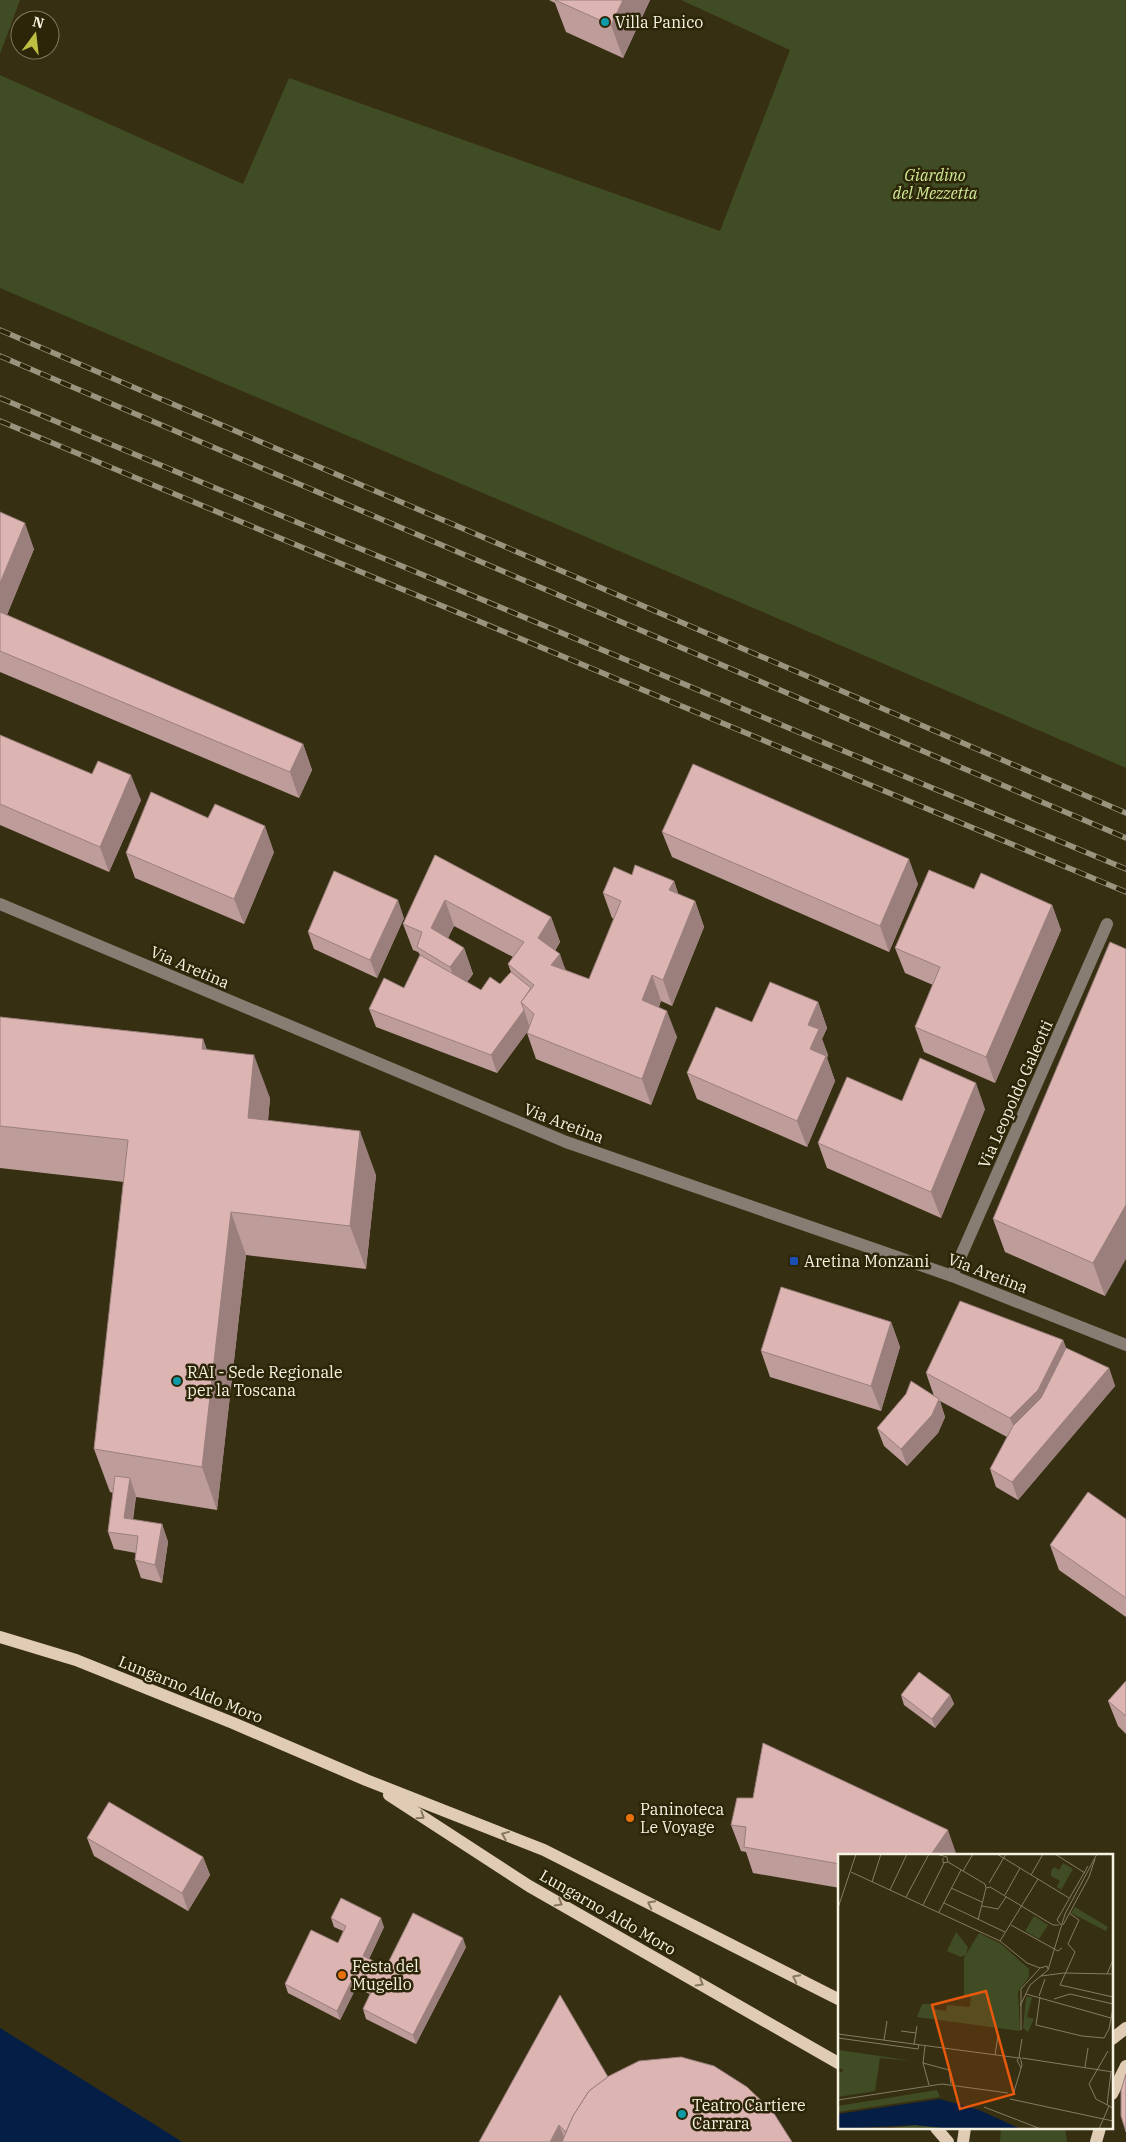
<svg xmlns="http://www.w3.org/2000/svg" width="1126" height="2142" font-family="'IBM Plex Serif',serif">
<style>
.green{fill:#404c24}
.water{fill:#051e46}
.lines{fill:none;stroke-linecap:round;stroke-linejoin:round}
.minor{stroke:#877d72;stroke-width:12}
.major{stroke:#e0cbb4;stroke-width:12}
.rail-casing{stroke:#9a947e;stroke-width:5.5}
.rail{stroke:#2d2508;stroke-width:4;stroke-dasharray:11;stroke-linecap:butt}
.wall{fill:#bd9c99;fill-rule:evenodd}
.shaded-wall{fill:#9a7f7d}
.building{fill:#dcb5b2;stroke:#9a7f7d}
.oneway{stroke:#86785e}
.culture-dot{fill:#0f9aa8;stroke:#2d2508;stroke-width:2}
.transit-dot{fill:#1a4fb4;stroke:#2d2508;stroke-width:2}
.food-dot{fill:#e8710a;stroke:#2d2508;stroke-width:2}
.labels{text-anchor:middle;stroke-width:5;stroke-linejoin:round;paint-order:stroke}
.poi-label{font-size:16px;fill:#f6f2e1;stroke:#2d2508;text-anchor:start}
.park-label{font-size:16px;font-style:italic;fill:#d0eb96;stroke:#2d2508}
.street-label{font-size:16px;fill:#f6f2e1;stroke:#2d2508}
.inset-road{fill:none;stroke:#837d65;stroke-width:1}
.view{fill:#e8590c;fill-opacity:0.15;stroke:#e8590c;stroke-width:2.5}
.inset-edge{fill:none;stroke:#f6f2e1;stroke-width:2.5}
</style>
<rect width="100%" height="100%" fill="#372f12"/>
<g class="green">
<polygon points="0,0 20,0 0,54"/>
<path d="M681,0h445v768c-374,-162 -751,-320 -1126,-480v-213l243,109 46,-106 431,153 70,-181z"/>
<polygon points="1001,2128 1065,2128 1067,2142 1000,2142"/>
</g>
<polygon class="water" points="0,2028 173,2136 182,2142 0,2142"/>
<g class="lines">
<g class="minor">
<polyline points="0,904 566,1142 952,1276 1126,1345"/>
<polyline points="952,1276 1107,924"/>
</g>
<g class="major">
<polyline points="0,1637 76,1660 233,1723 366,1780 544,1850 840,2000"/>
<polyline points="389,1795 529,1886 840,2064"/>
<polyline points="1112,2039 1126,2028"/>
<polyline points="1112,2094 1126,2066"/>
<polyline points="936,2128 948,2142"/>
<polyline points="963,2142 965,2128"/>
<polyline points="1096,2142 1100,2128"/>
</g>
<defs>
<g id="rail">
<polyline points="0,330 1126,813"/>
<polyline points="0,356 1126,838"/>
<polyline points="0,398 1126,869"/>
<polyline points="0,421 1126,892"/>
</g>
</defs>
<use href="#rail" class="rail-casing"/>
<use href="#rail" class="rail"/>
</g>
<g class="wall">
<polygon points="549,0 650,0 623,58 566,32 555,3"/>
<polygon points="0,512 34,549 7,615 303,744 312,770 299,798 0,672"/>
<polygon points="0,735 141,800 109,872 0,825"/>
<polygon points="662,832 918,884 889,952 672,857"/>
<polygon points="274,852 244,924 135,878 126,853"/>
<path d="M435,855l116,62 9,25 -5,9 11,19 23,9 25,-60 -2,-1 -9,-25 29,-18 42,6 4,13 17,7 9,26 -32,79 -11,-5 -2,6 18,30 -26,68 -115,-46 -9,-26 1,-2 -31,42 -121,-46 -7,-18 35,-21 16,-33 -2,-3 -5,-2 -10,-26zM454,926l59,31 -5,7 3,8 -11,12 -19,6 -14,-8 6,-8 -9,-26 -16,-10z"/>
<polygon points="974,889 1052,905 1061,930 995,1083 924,1052 915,1027 933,985 905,973 895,948"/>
<polygon points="404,918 377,978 314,949 308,932"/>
<polygon points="1126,949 1105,1296 1005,1252 993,1219"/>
<polygon points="818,1002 827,1028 822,1039 828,1055 827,1058 835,1081 807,1147 697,1099 687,1073 752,1022"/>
<polygon points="0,1017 203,1039 207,1050 270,1098 268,1121 376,1175 366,1269 246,1255 217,1510 136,1497 133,1520 162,1524 168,1542 162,1583 141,1578 135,1560 136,1553 114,1549 108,1532 113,1493 110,1492 94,1449 124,1182 0,1168"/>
<polygon points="902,1101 985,1109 941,1218 827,1168 818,1143"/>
<polygon points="891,1322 900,1347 881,1411 770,1377 761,1351"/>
<polygon points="1063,1340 1066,1348 1109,1368 1115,1386 1018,1500 996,1487 990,1469 1007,1437 940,1401 945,1417 938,1433 907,1466 884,1446 877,1428 934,1396 926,1373"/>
<polygon points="1126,1519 1126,1617 1059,1570 1050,1545"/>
<polygon points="1126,1681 1126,1734 1118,1726 1108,1701"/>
<polygon points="901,1695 950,1695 954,1704 935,1728 904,1705"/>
<polygon points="731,1825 957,1856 840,1856 840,1888 753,1873 746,1852 741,1851"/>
<polygon points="87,1838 203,1857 210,1875 188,1911 94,1856"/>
<polygon points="331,1918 384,1927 369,1959 386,1967 466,1947 416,2044 366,2019 363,2009 370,1994 356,1988 340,2020 288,1993 285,1984 338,1943 343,1931 334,1927"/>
<polygon points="608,2077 792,2142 479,2142"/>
</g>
<g class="shaded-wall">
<polygon points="623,0 650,0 623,58 611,25"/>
<polygon points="25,523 34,549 0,631 0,583"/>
<polygon points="303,744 312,770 299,798 290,772"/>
<polygon points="131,775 141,800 109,872 100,847"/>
<polygon points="265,826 274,852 244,924 234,899"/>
<polygon points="909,859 918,884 889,952 880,926"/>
<polygon points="674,881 683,907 669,890"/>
<polygon points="398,900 404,918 377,978 370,960"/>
<polygon points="445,900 454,926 440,954 431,928"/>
<polygon points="695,901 704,927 672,1006 663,980"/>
<polygon points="1052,905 1061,930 995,1083 986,1057"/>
<polygon points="551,917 560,942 547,963 538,938"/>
<polygon points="464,948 473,974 460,992 450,967"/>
<polygon points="560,954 569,980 551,965"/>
<polygon points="652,975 661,1001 651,1025 642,1000"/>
<polygon points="818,1002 827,1028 822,1039 828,1055 827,1058 835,1081 807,1147 797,1121 810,1049 808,1025"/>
<polygon points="524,1010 530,1028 497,1073 491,1055"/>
<polygon points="667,1011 677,1037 651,1105 642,1079"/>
<polygon points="203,1039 218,1082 202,1049"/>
<polygon points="254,1055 270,1098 264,1162 248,1118"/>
<polygon points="976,1083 985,1109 941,1218 931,1192"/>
<polygon points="360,1131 376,1175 366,1269 350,1226"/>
<polygon points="1126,1205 1126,1259 1105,1296 1093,1263"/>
<polygon points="231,1212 246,1255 217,1510 202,1467"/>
<polygon points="891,1322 900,1347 881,1411 871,1386"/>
<polygon points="1063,1340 1073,1366 1020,1444 1010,1418"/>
<polygon points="1109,1368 1115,1386 1018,1500 1012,1482"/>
<polygon points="939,1399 945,1417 938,1433 907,1466 901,1449"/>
<polygon points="130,1478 136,1496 130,1536 124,1518"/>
<polygon points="162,1524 168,1542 162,1583 155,1565"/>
<polygon points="950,1695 954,1704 935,1728 932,1719"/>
<polygon points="948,1830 957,1856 930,1856"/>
<polygon points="203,1857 210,1875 188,1911 182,1893"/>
<polygon points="381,1918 384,1927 366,1965 363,1956"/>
<polygon points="463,1938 466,1947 416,2044 413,2035"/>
<polygon points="353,1978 356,1988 340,2020 337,2011"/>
<polygon points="559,2125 566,2142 550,2142"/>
</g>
<g class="building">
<polygon points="555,0 623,0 611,25"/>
<polygon points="0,512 25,523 0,583"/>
<polygon points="0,612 303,744 290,772 0,651"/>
<polygon points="0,735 92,774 98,761 131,775 100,847 0,804"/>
<polygon points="693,764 909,859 880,926 662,832"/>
<polygon points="151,792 208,818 215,804 265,826 234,899 126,853"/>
<polygon points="435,855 551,917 538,938 560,954 551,965 589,979 621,901 603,893 614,867 632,875 635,865 674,881 669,890 695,901 663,980 652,975 642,1000 667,1011 642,1079 527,1033 534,1014 521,1002 534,985 508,964 524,942 445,900 431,928 464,948 450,967 417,947 422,932 403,924"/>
<polygon points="929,870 974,889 981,873 1052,905 986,1057 915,1027 940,967 895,948"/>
<polygon points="334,871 398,900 370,960 308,932"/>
<polygon points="1110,942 1126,949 1126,1205 1093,1263 993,1219"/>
<polygon points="420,955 481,990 490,977 500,984 511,972 531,988 521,1002 524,1010 491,1055 369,1009 384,978 404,988"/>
<polygon points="770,982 818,1002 808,1025 819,1029 810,1049 826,1056 797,1121 687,1073 716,1007 752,1022"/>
<polygon points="0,1017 203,1039 202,1049 254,1055 248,1118 360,1131 350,1226 231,1212 202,1467 94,1449 128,1140 0,1126"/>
<polygon points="920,1058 976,1083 931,1192 818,1143 847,1077 902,1101"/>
<polygon points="781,1287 891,1322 871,1386 761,1351"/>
<polygon points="960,1301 1063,1340 1038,1390 1010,1418 926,1373"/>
<polygon points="1066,1348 1109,1368 1012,1482 990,1469 1013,1426 1041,1398"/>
<polygon points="911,1381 939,1399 932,1415 901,1449 877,1428 906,1394"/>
<polygon points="115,1476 130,1478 124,1518 162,1524 155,1565 135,1560 138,1536 108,1532"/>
<polygon points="1088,1492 1126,1519 1126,1598 1050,1545"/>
<polygon points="919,1672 950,1695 932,1719 901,1695"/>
<polygon points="1126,1681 1126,1716 1108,1701"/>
<polygon points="763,1743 948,1830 930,1856 840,1856 840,1864 744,1847 746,1827 731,1825 737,1798 753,1798"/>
<polygon points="109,1802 203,1857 182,1893 87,1838"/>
<polygon points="341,1898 381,1918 363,1956 386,1967 413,1913 463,1938 413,2035 363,2009 373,1988 353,1978 337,2011 285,1984 311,1930 338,1943 346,1926 331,1918"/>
<polygon points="560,1995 608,2077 589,2091 573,2116 566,2132 559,2125 550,2142 479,2142"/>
<polygon points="681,2057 714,2066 747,2087 773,2112 792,2142 562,2142 573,2116 589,2091 609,2076 639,2061"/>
<polygon points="1126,2074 1126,2132 1121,2116 1121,2090"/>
</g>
<defs><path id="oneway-chevron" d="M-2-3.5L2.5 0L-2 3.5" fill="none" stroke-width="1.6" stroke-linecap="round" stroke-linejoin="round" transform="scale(1.25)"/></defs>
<g class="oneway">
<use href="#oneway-chevron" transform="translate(421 1816) rotate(33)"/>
<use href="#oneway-chevron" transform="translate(505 1835) rotate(-158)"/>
<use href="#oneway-chevron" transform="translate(559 1903) rotate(30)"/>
<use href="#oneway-chevron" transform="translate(651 1904) rotate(-153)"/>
<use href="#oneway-chevron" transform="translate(796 1978) rotate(-153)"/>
<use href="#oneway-chevron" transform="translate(700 1983) rotate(30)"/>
</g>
<g class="culture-dot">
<circle cx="605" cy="22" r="5"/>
<circle cx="177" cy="1381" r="5"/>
<circle cx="682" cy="2114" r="5"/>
</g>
<rect class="transit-dot" x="789" y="1256" width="10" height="10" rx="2.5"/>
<g class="food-dot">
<circle cx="630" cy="1818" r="5"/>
<circle cx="342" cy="1975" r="5"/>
</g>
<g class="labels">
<g class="poi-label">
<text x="615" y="28">Villa Panico</text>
<text x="804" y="1267">Aretina Monzani</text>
<text x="187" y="1378">RAI - Sede Regionale<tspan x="187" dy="18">per la Toscana</tspan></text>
<text x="640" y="1815">Paninoteca<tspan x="640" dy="18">Le Voyage</tspan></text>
<text x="352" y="1972">Festa del<tspan x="352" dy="18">Mugello</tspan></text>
<text x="692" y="2111">Teatro Cartiere<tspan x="692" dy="18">Carrara</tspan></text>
</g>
<g class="park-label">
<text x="935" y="181">Giardino<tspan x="935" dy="18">del Mezzetta</tspan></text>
</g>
<g class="street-label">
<text transform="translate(190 967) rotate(23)" y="6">Via Aretina</text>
<text transform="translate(1015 1094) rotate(-66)" y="6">Via Leopoldo Galeotti</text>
<text transform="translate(564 1123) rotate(21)" y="6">Via Aretina</text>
<text transform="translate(988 1273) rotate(21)" y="6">Via Aretina</text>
<text transform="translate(191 1689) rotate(22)" y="6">Lungarno Aldo Moro</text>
<text transform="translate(608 1912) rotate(30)" y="6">Lungarno Aldo Moro</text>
</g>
</g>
<g transform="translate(838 1854)">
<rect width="275" height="275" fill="#372f12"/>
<path d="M225,9l10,6 -12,21 -4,-3 3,-6 -9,-5v-5l3,-4 5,3zM237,53l33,20 -2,4 -35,-18zM196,62l14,9 -9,14 -14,-8zM118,78l12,15 -2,8 -5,2 -14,-6zM141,79l22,11 28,25v8l-11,15 2,39 -103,-14 5,-13h11v5l13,2 1,-6 23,2 1,-10 -7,-1v-38zM188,143h6l-5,20 7,2 -6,13 -5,-4zM0,196l49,7 24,4 -31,-3 -5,33 -37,6v-25h4l1,-3 -5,-1zM99,236l3,7 -102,15v-6zM77,271l27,2 10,2h-69z" fill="#404c24"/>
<path d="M102,245l39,11 42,19h-69l-37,-4 -77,4v-15z" fill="#051e46"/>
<path class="inset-road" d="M98,0l11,3 1,5M159,0l72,44M217,0l30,19M105,4v5l5,-1 37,22 1,4 4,-1 63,38h6M125,17l10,-17M13,18l149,69 27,22 13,5M193,21l12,-21M34,28l9,-28M151,29l17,-29M113,34l31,14M52,36l17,-36M167,41l15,-27M68,43l23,-43M106,49l61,29M85,51l21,-42M144,52l16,3 8,-12M0,54l18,-54M101,58l22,-42M231,59l10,7 -11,24 7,8 -15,33 53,12M140,66l8,-32M173,71l47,26 4,-3M223,71l-4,-5 31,-54M225,71l26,-48 6,-18M162,87l38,-62M269,120l6,-14M203,122l23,-3 49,1M188,140l85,24M201,142l6,-17M202,143l-4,28 46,11 22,2 5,-9 4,-21M216,145l16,-5 43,10M182,152l10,-21 18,-15 17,-56 32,-60M183,176v-41l19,-21 7,-2 1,3M63,177l15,2M0,180l181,24M0,184l80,11 1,-4M46,186l3,-19M76,191l3,-19M270,197l-19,33 7,15 17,9M157,201l3,-19M181,203l3,-18M184,204l91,14M85,209l26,7 2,14M85,209l6,22M85,209l2,-17M247,213l3,-19M175,241l9,-30 -2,-8 -3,3 4,8M172,245l103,22M0,246l104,-16 66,9M269,251l4,-33M146,253l57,22M261,275l10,-23"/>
<path class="view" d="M148,137l28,103 -54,15 -28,-104z"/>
<rect width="275" height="275" class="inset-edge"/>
</g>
<g transform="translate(35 35) rotate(15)"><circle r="24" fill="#2d2508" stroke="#7d775f"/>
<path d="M0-4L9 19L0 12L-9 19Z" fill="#bebf42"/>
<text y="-8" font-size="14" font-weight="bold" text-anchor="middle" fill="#f6f2e1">N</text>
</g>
</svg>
